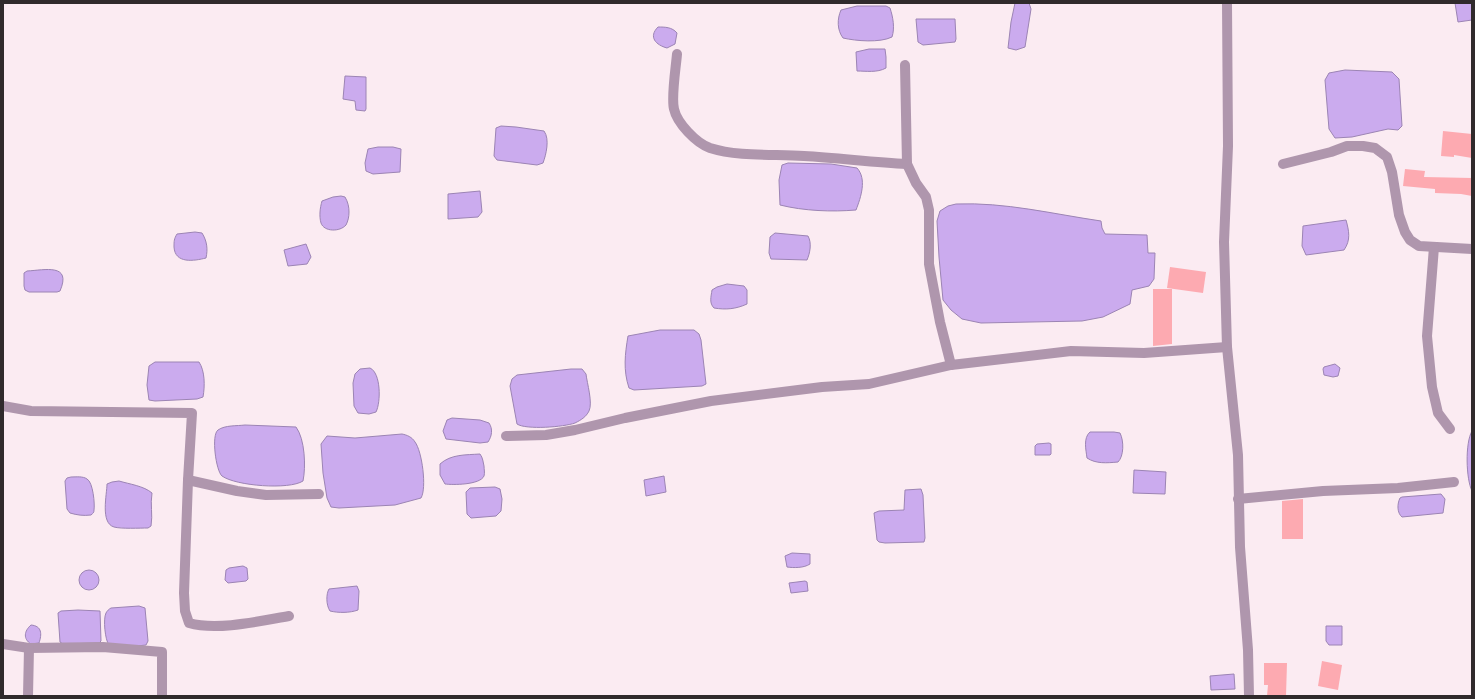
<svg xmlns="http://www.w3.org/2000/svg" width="1475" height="699" font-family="'Golos Text',sans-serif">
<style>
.water{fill:#cbabee;stroke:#9c84b4}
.building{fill:#fdaab1}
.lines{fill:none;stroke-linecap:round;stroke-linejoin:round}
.minor{stroke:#af96ad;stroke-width:10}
</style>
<rect width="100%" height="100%" fill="#fbebf2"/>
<g class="water">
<polygon points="1015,3 1029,3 1031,9 1025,47 1016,50 1008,48 1011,22"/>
<polygon points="1455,3 1472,3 1472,20 1458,22"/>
<path d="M857,6h29l4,2c3,9 5,20 2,29 -12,6 -36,4 -49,1 -6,-8 -6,-19 -2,-28z"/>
<polygon points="916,19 955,19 956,39 955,42 923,45 918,42"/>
<path d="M658,27c7,0 14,0 19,6l-2,11 -8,4c-11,-3 -19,-11 -9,-21z"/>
<path d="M869,49h16l1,8v11c-9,5 -20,3 -29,3l-1,-19z"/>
<polygon points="1345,70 1392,72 1399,79 1402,126 1398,130 1388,129 1352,137 1335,138 1329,129 1325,80 1329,73"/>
<polygon points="345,76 366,77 366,109 365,111 356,110 355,101 343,99"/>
<path d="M501,126l15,1 28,4c6,8 2,24 -1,32l-6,2 -40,-5 -3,-4 2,-28z"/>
<polygon points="378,147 393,147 401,149 400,172 373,174 366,171 365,163 368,149"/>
<path d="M788,163l43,1 26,4c10,11 4,29 -1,42 -24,2 -52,1 -76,-5l-1,-25 3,-15z"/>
<polygon points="480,191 482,212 478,217 448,219 448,194"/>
<path d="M341,196l4,1c3,5 4,10 4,15 0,5 -1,9 -3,13 -6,7 -22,7 -25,-2 -2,-7 -1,-15 1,-22l11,-4z"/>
<path d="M956,204c49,-2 97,10 145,17l1,7 3,6 42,1 1,18h7l-1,26 -5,7 -17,4 -2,14 -27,13 -21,4 -101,2 -19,-4 -11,-9 -8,-10 -4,-43 -2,-36 3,-10 8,-5z"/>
<path d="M1346,220c3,11 5,20 -2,30l-38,5 -4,-9 1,-20z"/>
<path d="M195,232l7,1c5,8 6,16 4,25 -12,3 -31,6 -32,-11 0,-6 0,-8 3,-13z"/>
<path d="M775,233l33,3c4,7 2,17 -1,24l-36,-1 -2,-6 1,-16z"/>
<polygon points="306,244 311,257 307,264 288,266 284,250"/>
<path d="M27,271c18,-1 45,-8 33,20l-3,1h-28l-4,-2 -1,-4v-13z"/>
<path d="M727,284l17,2 3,4v14c-11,5 -21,6 -33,4 -5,-5 -3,-11 -2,-18l5,-3z"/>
<path d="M660,330h34l5,4 2,6 5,44 -4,2 -68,4 -5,-2c-6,-18 -4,-34 -1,-52z"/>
<path d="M155,362h44c6,9 6,24 4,35l-6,2 -42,2 -6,-1 -2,-15 2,-19z"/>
<polygon points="1335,364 1340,368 1338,376 1333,377 1324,375 1323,369 1324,367"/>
<path d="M370,368c11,5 11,34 6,44l-7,2 -11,-1 -4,-7 -1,-23 2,-9 5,-5z"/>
<path d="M571,369h11l4,5c1,9 7,29 3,37 -3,6 -8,9 -14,12 -11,4 -49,7 -58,1l-7,-38 2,-7 5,-4z"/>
<path d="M452,418l28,2 9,3c4,6 3,13 -1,19l-8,1 -34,-4 -3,-8 4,-11z"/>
<path d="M245,425l51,2c9,12 10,40 7,54 -14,9 -67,5 -81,-5 -6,-5 -11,-41 -4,-46 7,-5 19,-4 27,-5z"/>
<path d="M1472,431v60c-6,-12 -7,-48 0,-60z"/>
<path d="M1090,432h24l6,1c4,8 4,23 -2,29 -11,1 -22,2 -31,-4 -1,-8 -4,-20 3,-26z"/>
<path d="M402,434c5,1 10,3 13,8 7,9 12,46 6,56l-26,7 -56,3 -8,-1 -4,-9 -4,-25 -2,-29 6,-8 28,2z"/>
<polygon points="1049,443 1051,444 1051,454 1050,455 1035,455 1035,446 1037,444"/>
<path d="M480,454c3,4 3,8 4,12 0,3 1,7 0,10 -4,9 -31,9 -39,8l-5,-9v-11c11,-10 26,-9 40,-10z"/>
<polygon points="1134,470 1166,472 1165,494 1133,493"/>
<polygon points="664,476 666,492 646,496 644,480"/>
<path d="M71,477c5,0 12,-1 16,2 6,3 8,25 7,31 0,3 -1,3 -3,5 -8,1 -14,0 -21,-2l-3,-4 -2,-28 2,-3z"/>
<path d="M119,481c10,3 25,5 33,12 -2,11 1,22 -1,33l-3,2c-8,0 -27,1 -34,-1 -14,-4 -7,-33 -7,-43l5,-2z"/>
<polygon points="495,487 500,489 502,499 501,511 496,516 471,518 467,514 466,492 470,488"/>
<polygon points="921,489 923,495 925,538 924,542 885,543 879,542 877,540 874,513 879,511 904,510 905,490"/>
<path d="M1441,494l4,5 -2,14 -41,4c-5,-4 -5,-13 -2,-19l2,-1z"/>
<path d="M792,553l18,1v10c-6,4 -16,4 -23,3l-2,-11z"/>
<polygon points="243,566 247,568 248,579 246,581 228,583 225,580 226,570 229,568"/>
<circle cx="89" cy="580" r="10"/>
<polygon points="805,581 807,582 808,591 791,593 789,583"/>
<path d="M357,586l2,5 -1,19c-8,3 -20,3 -28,1 -4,-6 -4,-17 -1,-22z"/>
<path d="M139,606l6,2 3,33 -2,4 -9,1 -28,-1c-4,-5 -6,-26 -3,-32 1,-2 3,-4 5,-5z"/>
<polygon points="78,610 100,611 101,641 99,643 63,644 60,642 58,613 61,611"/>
<path d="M31,625c11,1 11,9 8,18l-8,1c-8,-5 -7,-13 0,-19z"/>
<polygon points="1326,626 1342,626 1342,645 1329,645 1326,641"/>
<polygon points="1234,674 1235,689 1211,690 1210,676"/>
</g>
<g class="building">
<polygon points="1443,131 1472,134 1472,158 1454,155 1454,157 1441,156"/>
<polygon points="1405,169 1425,171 1424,177 1472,178 1472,196 1461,194 1435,193 1435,189 1403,186"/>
<polygon points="1170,267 1206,272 1203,293 1167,288"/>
<polygon points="1153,289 1172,289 1172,344 1153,346"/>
<polygon points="1303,499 1303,539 1282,539 1282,501"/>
<polygon points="1322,661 1342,665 1338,690 1318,686"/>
<polygon points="1264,663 1287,663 1286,696 1267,696 1268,685 1264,685"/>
</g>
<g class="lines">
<g class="minor">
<polyline points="1227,3 1228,146 1224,242 1227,347 1238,455 1240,547 1248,650 1249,696"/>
<path d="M677,54c-1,13 -6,43 -3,55 3,14 22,34 36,39 28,9 65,6 94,8 34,2 68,6 103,8l-2,-99"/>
<polyline points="907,164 916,183 926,197 929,210 929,264 940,322 951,365"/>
<polyline points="1283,164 1331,152 1347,146 1363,146 1375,148 1387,157 1392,172 1399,215 1405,232 1410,240 1419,246 1472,249"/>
<polyline points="1434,247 1427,336 1432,387 1438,413 1450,429"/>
<path d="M3,406l28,5 161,2 -4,67 -4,113 1,18 4,12c28,8 71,-2 100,-7"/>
<polyline points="506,436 546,435 575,430 625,418 711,401 822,387 869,384 951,365 1071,351 1144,353 1227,347"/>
<polyline points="188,480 237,491 266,495 319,494"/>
<polyline points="1238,499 1323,491 1398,488 1454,482"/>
<polyline points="3,644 29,648 103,647 162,652 162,696"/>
<polyline points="28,696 29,648"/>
</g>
</g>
<rect width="1475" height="699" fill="none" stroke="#302a2c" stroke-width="8"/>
</svg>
